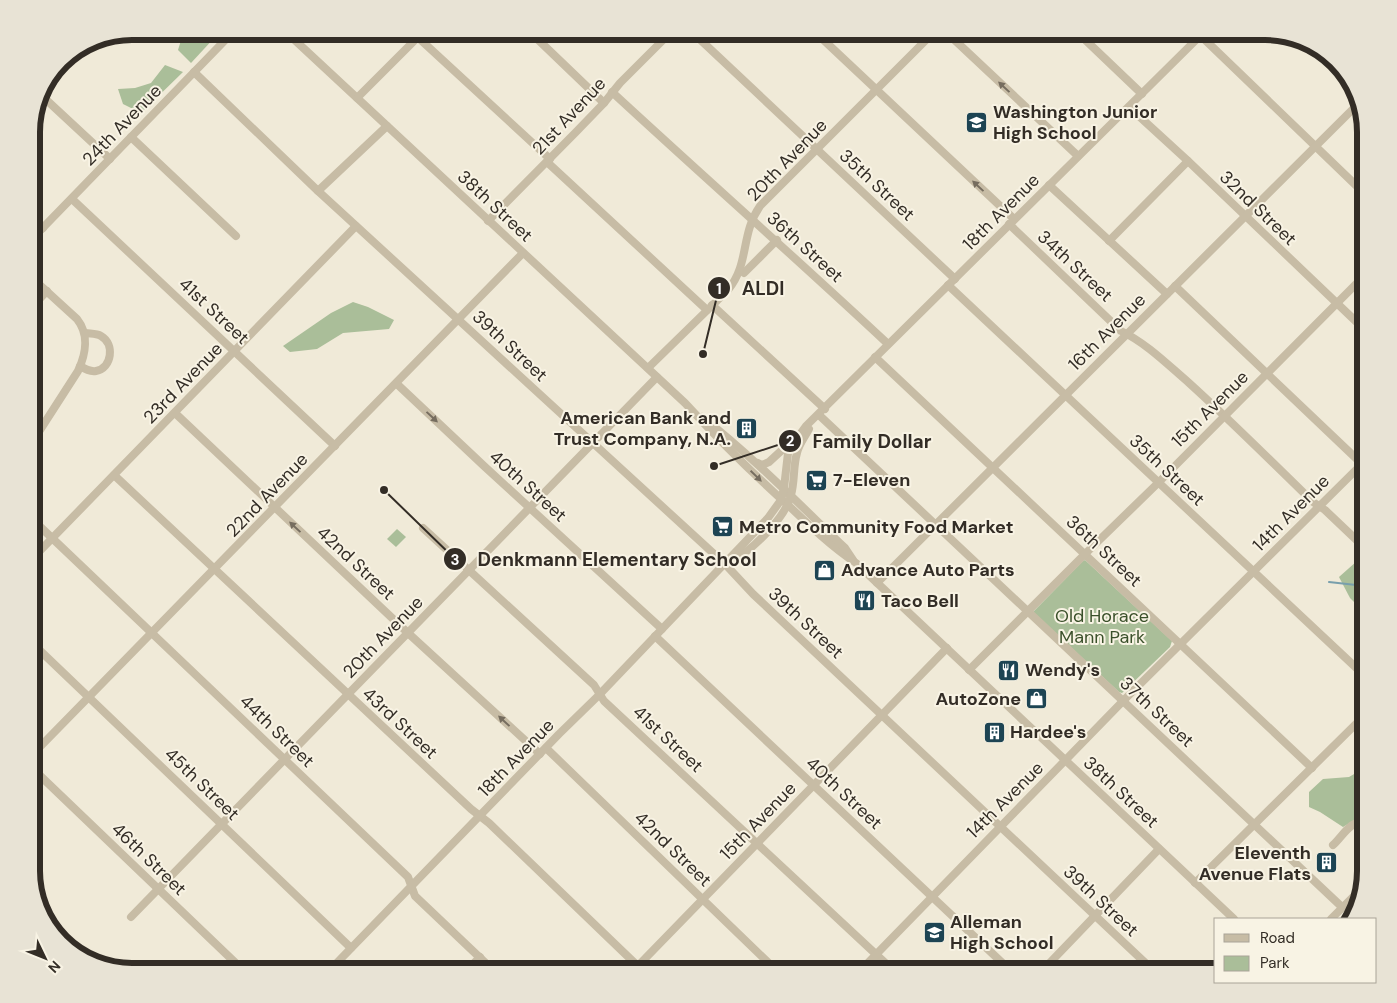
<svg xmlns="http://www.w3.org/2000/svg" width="1397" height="1003" font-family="'DM Sans',sans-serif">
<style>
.green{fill:#aabe99}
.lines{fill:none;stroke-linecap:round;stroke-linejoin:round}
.stream{stroke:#789fac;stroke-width:2}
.minor{stroke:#c7bca5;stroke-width:8}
.oneway{fill:#766d5f}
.labels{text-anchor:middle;stroke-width:4;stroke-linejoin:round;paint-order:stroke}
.poi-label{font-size:18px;font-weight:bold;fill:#332d26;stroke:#f8f3e4;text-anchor:start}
.street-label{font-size:18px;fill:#332d26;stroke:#f8f3e4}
.park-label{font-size:18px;fill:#3a502a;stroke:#f8f3e4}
.rim{fill:none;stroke:#332d26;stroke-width:6}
.leader{fill:none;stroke:#332d26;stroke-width:2}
.callout-dot{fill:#332d26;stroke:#f8f3e4;stroke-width:2}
.mark-label{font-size:15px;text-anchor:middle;font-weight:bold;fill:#fff}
.callout-label{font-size:19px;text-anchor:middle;font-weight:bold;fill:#332d26;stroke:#f8f3e4;stroke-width:4;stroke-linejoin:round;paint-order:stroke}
</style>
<rect width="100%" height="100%" fill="#f0ead8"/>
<g class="green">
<polygon points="184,31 212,31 216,36 191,63 178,50"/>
<polygon points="165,65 183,72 141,113 123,104 118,89 135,88 151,83"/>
<polygon points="353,302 368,307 394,320 389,329 343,333 317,349 290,352 283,346 331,313"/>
<polygon points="397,529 406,537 396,547 387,539"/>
<polygon points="1366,553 1366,614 1350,598 1339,577"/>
<polygon points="1085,560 1172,641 1170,647 1122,693 1119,692 1033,612 1083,561"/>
<polygon points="1366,767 1366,813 1343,827 1320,812 1309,807 1309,792 1323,779 1349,777"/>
</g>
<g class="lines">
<polyline class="stream" points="1329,582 1356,585 1366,589"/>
<g class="minor">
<path d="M285,31l400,372c33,36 67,70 104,103 21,20 43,41 67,57l378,356"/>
<polyline points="411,31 550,159"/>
<polyline points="529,31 604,103"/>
<polyline points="691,31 955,279"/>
<polyline points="814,31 1014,219"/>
<polyline points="945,31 1078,156"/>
<polyline points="1076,31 1142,94"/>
<polyline points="1201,36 1366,195"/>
<polyline points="194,72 318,191 725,564 753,594 1155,972"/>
<path d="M612,92c92,85 185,167 276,252"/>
<polyline points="40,94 110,159"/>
<polyline points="357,98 424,31"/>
<polyline points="1129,107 1188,161 1366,331"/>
<polyline points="131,137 236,236"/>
<polyline points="547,162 707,310"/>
<polyline points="1049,185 1167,294"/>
<polyline points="318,191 387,126"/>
<polyline points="72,199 335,446"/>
<polyline points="31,217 43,228"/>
<polyline points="488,221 576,132 604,103 620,83 672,31"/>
<path d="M1009,224l112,107c25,12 46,33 67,51 43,39 84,80 125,120l12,8 41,39"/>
<polyline points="31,240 234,31"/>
<polyline points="1109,241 1188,161"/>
<polyline points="744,273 777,240"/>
<polyline points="948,285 1366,677"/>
<polyline points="1175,286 1362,464"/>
<polyline points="712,305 825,409"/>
<polyline points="31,308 47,291"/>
<polyline points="875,357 1312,768"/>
<path d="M80,366c5,3 10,6 16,5 16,-3 19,-27 5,-35 -5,-3 -11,-2 -16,-3"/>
<path d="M648,368l80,-78c22,-27 12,-55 32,-84l175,-175"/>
<polyline points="397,384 484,466 662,629"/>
<polyline points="175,413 408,633 540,754"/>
<polyline points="819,415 1343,908"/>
<path d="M702,417c51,40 96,86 143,131l8,12"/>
<path d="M31,444l47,-73c8,-17 11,-37 -1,-52l-46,-42"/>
<polyline points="758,463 762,465 769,462 794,439"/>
<polyline points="114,475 471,809 489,823 644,972"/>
<polyline points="31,518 408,877 415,896 495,972"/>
<polyline points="423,528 594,685 604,701 895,972"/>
<polyline points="31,560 356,226"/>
<path d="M726,564c23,-10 59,-45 65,-69 4,-14 2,-29 6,-42 2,-9 8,-16 12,-24"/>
<polyline points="877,583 1359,103"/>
<polyline points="655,636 1012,972"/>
<polyline points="31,642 351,948"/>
<polyline points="969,670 1085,554 1158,483 1366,274"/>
<polyline points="546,748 778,972"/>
<polyline points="31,756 523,253"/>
<polyline points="31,767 245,972"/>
<path d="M1333,845c10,-9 18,-26 33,-23"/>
<polyline points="1195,883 1366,714"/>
<polyline points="131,917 657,377"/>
<polyline points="1331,919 1359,891"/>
<polyline points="328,972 559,734 599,695 768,518 781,500 784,488 788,453 798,437 806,426 1205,31"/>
<polyline points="465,972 480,957"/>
<polyline points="632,972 947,648"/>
<polyline points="859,972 1123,701 1366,460"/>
<polyline points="1041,972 1159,849"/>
</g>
</g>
<defs><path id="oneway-solid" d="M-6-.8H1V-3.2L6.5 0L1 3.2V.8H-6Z" transform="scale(1.25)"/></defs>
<g class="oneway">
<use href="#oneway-solid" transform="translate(1004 87) rotate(-137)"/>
<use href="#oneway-solid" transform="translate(978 186) rotate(-137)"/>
<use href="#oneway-solid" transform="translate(432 417) rotate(43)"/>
<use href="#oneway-solid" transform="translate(756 476) rotate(44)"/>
<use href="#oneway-solid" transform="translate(295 527) rotate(-137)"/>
<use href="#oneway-solid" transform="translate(504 721) rotate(-137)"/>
</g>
<defs>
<symbol id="school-square" viewBox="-11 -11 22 22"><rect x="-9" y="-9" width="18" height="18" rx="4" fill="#1d4453" stroke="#f8f3e4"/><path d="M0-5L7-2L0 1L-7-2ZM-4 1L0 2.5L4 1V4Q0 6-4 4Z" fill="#fff"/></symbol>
<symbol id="building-square" viewBox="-11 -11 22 22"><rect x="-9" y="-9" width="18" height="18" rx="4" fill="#1d4453" stroke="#f8f3e4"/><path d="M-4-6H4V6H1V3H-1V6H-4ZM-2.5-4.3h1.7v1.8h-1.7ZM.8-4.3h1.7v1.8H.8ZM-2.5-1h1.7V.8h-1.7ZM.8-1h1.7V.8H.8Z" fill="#fff"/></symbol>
<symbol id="supermarket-square" viewBox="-11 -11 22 22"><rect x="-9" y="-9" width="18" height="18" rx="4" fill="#1d4453" stroke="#f8f3e4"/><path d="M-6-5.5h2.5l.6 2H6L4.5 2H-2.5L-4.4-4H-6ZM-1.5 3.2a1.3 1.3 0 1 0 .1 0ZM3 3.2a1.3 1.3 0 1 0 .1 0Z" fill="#fff"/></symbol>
<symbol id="shop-square" viewBox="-11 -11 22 22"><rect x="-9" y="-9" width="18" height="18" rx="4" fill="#1d4453" stroke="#f8f3e4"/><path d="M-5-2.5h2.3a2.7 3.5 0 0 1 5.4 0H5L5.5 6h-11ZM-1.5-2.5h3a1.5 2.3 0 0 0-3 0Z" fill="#fff"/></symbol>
<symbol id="restaurant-square" viewBox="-11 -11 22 22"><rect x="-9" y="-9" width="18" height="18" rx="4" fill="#1d4453" stroke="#f8f3e4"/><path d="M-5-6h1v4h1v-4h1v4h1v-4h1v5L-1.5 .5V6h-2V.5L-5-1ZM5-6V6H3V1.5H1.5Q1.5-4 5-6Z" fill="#fff"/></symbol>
</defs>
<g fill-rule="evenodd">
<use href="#school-square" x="964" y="110" width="25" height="25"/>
<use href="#building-square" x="734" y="416" width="25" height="25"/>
<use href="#supermarket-square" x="804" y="468" width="25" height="25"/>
<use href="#supermarket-square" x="710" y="514" width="25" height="25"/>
<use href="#shop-square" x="812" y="558" width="25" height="25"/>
<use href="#restaurant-square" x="852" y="588" width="25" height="25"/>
<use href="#restaurant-square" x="996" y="658" width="25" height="25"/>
<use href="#shop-square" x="1024" y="686" width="25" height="25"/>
<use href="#building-square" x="982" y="720" width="25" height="25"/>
<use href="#building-square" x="1314" y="850" width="25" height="25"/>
<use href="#school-square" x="922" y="920" width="25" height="25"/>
</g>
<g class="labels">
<g class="poi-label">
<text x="993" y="118">Washington Junior<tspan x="993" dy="21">High School</tspan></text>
<text x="731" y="424" text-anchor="end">American Bank and<tspan x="731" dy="21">Trust Company, N.A.</tspan></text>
<text x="833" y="486">7-Eleven</text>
<text x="739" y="533">Metro Community Food Market</text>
<text x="841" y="576">Advance Auto Parts</text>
<text x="881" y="607">Taco Bell</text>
<text x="1025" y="676">Wendy's</text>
<text x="1021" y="705" text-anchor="end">AutoZone</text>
<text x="1010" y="738">Hardee's</text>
<text x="1311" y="859" text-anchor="end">Eleventh<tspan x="1311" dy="21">Avenue Flats</tspan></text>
<text x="950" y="928">Alleman<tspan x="950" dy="21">High School</tspan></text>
</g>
<g class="street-label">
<text transform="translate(569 116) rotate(-47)" y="6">21st Avenue</text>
<text transform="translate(122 125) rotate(-46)" y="6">24th Avenue</text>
<text transform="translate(787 160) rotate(-46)" y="6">20th Avenue</text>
<text transform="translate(877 185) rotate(43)" y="6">35th Street</text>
<text transform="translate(495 206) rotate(43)" y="6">38th Street</text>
<text transform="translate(1258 208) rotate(44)" y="6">32nd Street</text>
<text transform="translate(1001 212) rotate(-45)" y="6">18th Avenue</text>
<text transform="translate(805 247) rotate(42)" y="6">36th Street</text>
<text transform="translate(1075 266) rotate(43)" y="6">34th Street</text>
<text transform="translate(214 311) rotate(43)" y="6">41st Street</text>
<text transform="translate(1107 332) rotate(-45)" y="6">16th Avenue</text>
<text transform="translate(510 346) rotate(43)" y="6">39th Street</text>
<text transform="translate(183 383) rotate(-46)" y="6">23rd Avenue</text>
<text transform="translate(1210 409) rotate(-45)" y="6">15th Avenue</text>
<text transform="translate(1167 470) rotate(43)" y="6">35th Street</text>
<text transform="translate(528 486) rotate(42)" y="6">40th Street</text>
<text transform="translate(267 495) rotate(-46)" y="6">22nd Avenue</text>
<text transform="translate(1291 513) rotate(-45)" y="6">14th Avenue</text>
<text transform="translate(1104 551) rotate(43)" y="6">36th Street</text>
<text transform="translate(356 563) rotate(43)" y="6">42nd Street</text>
<text transform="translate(806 623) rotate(43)" y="6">39th Street</text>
<text transform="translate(383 637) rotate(-46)" y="6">20th Avenue</text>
<text transform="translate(1157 712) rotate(43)" y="6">37th Street</text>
<text transform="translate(400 723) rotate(43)" y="6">43rd Street</text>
<text transform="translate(277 731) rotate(44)" y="6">44th Street</text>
<text transform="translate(668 739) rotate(43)" y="6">41st Street</text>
<text transform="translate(516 758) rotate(-46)" y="6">18th Avenue</text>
<text transform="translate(202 784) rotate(44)" y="6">45th Street</text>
<text transform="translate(1121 792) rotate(43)" y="6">38th Street</text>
<text transform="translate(844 793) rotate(43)" y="6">40th Street</text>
<text transform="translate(1005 800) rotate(-45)" y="6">14th Avenue</text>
<text transform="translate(758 821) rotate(-46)" y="6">15th Avenue</text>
<text transform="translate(673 849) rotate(44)" y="6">42nd Street</text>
<text transform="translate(149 859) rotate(44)" y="6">46th Street</text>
<text transform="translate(1101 901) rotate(43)" y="6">39th Street</text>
</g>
<g class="park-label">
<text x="1102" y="622">Old Horace<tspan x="1102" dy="21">Mann Park</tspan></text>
</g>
</g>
<path d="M0 0H1397V1003H0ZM132 40H1265A92 92 0 0 1 1357 132V871A92 92 0 0 1 1265 963H132A92 92 0 0 1 40 871V132A92 92 0 0 1 132 40Z" fill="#e8e3d5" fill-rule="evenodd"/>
<path class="rim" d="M132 40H1265A92 92 0 0 1 1357 132V871A92 92 0 0 1 1265 963H132A92 92 0 0 1 40 871V132A92 92 0 0 1 132 40Z"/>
<path class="leader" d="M703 354L719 288M714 466L790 441M384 490L455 559"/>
<g class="callout-dot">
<circle cx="703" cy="354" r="5"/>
<circle cx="714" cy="466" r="5"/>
<circle cx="384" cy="490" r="5"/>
<circle cx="719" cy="288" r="12"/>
<circle cx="790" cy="441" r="12"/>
<circle cx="455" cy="559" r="12"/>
</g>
<g class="mark-label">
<text x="719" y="294">1</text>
<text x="790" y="446">2</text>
<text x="455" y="565">3</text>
</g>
<g class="callout-label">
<text x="763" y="295">ALDI</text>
<text x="872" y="448">Family Dollar</text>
<text x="617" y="566">Denkmann Elementary School</text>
</g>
<rect x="1214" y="918" width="162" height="65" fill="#f8f3e4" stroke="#a9a498"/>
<rect x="1224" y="934" width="25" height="8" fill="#c7bca5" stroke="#a9a498"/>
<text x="1260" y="943" font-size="15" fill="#332d26">Road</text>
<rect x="1224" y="956" width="25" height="15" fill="#aabe99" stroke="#a9a498"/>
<text x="1260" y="968" font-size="15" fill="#332d26">Park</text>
<g transform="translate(45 958) rotate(133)" stroke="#f8f3e4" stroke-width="4" paint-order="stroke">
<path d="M0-4L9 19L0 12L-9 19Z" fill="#332d26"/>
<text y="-8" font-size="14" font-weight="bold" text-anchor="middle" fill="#332d26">N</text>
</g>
</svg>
